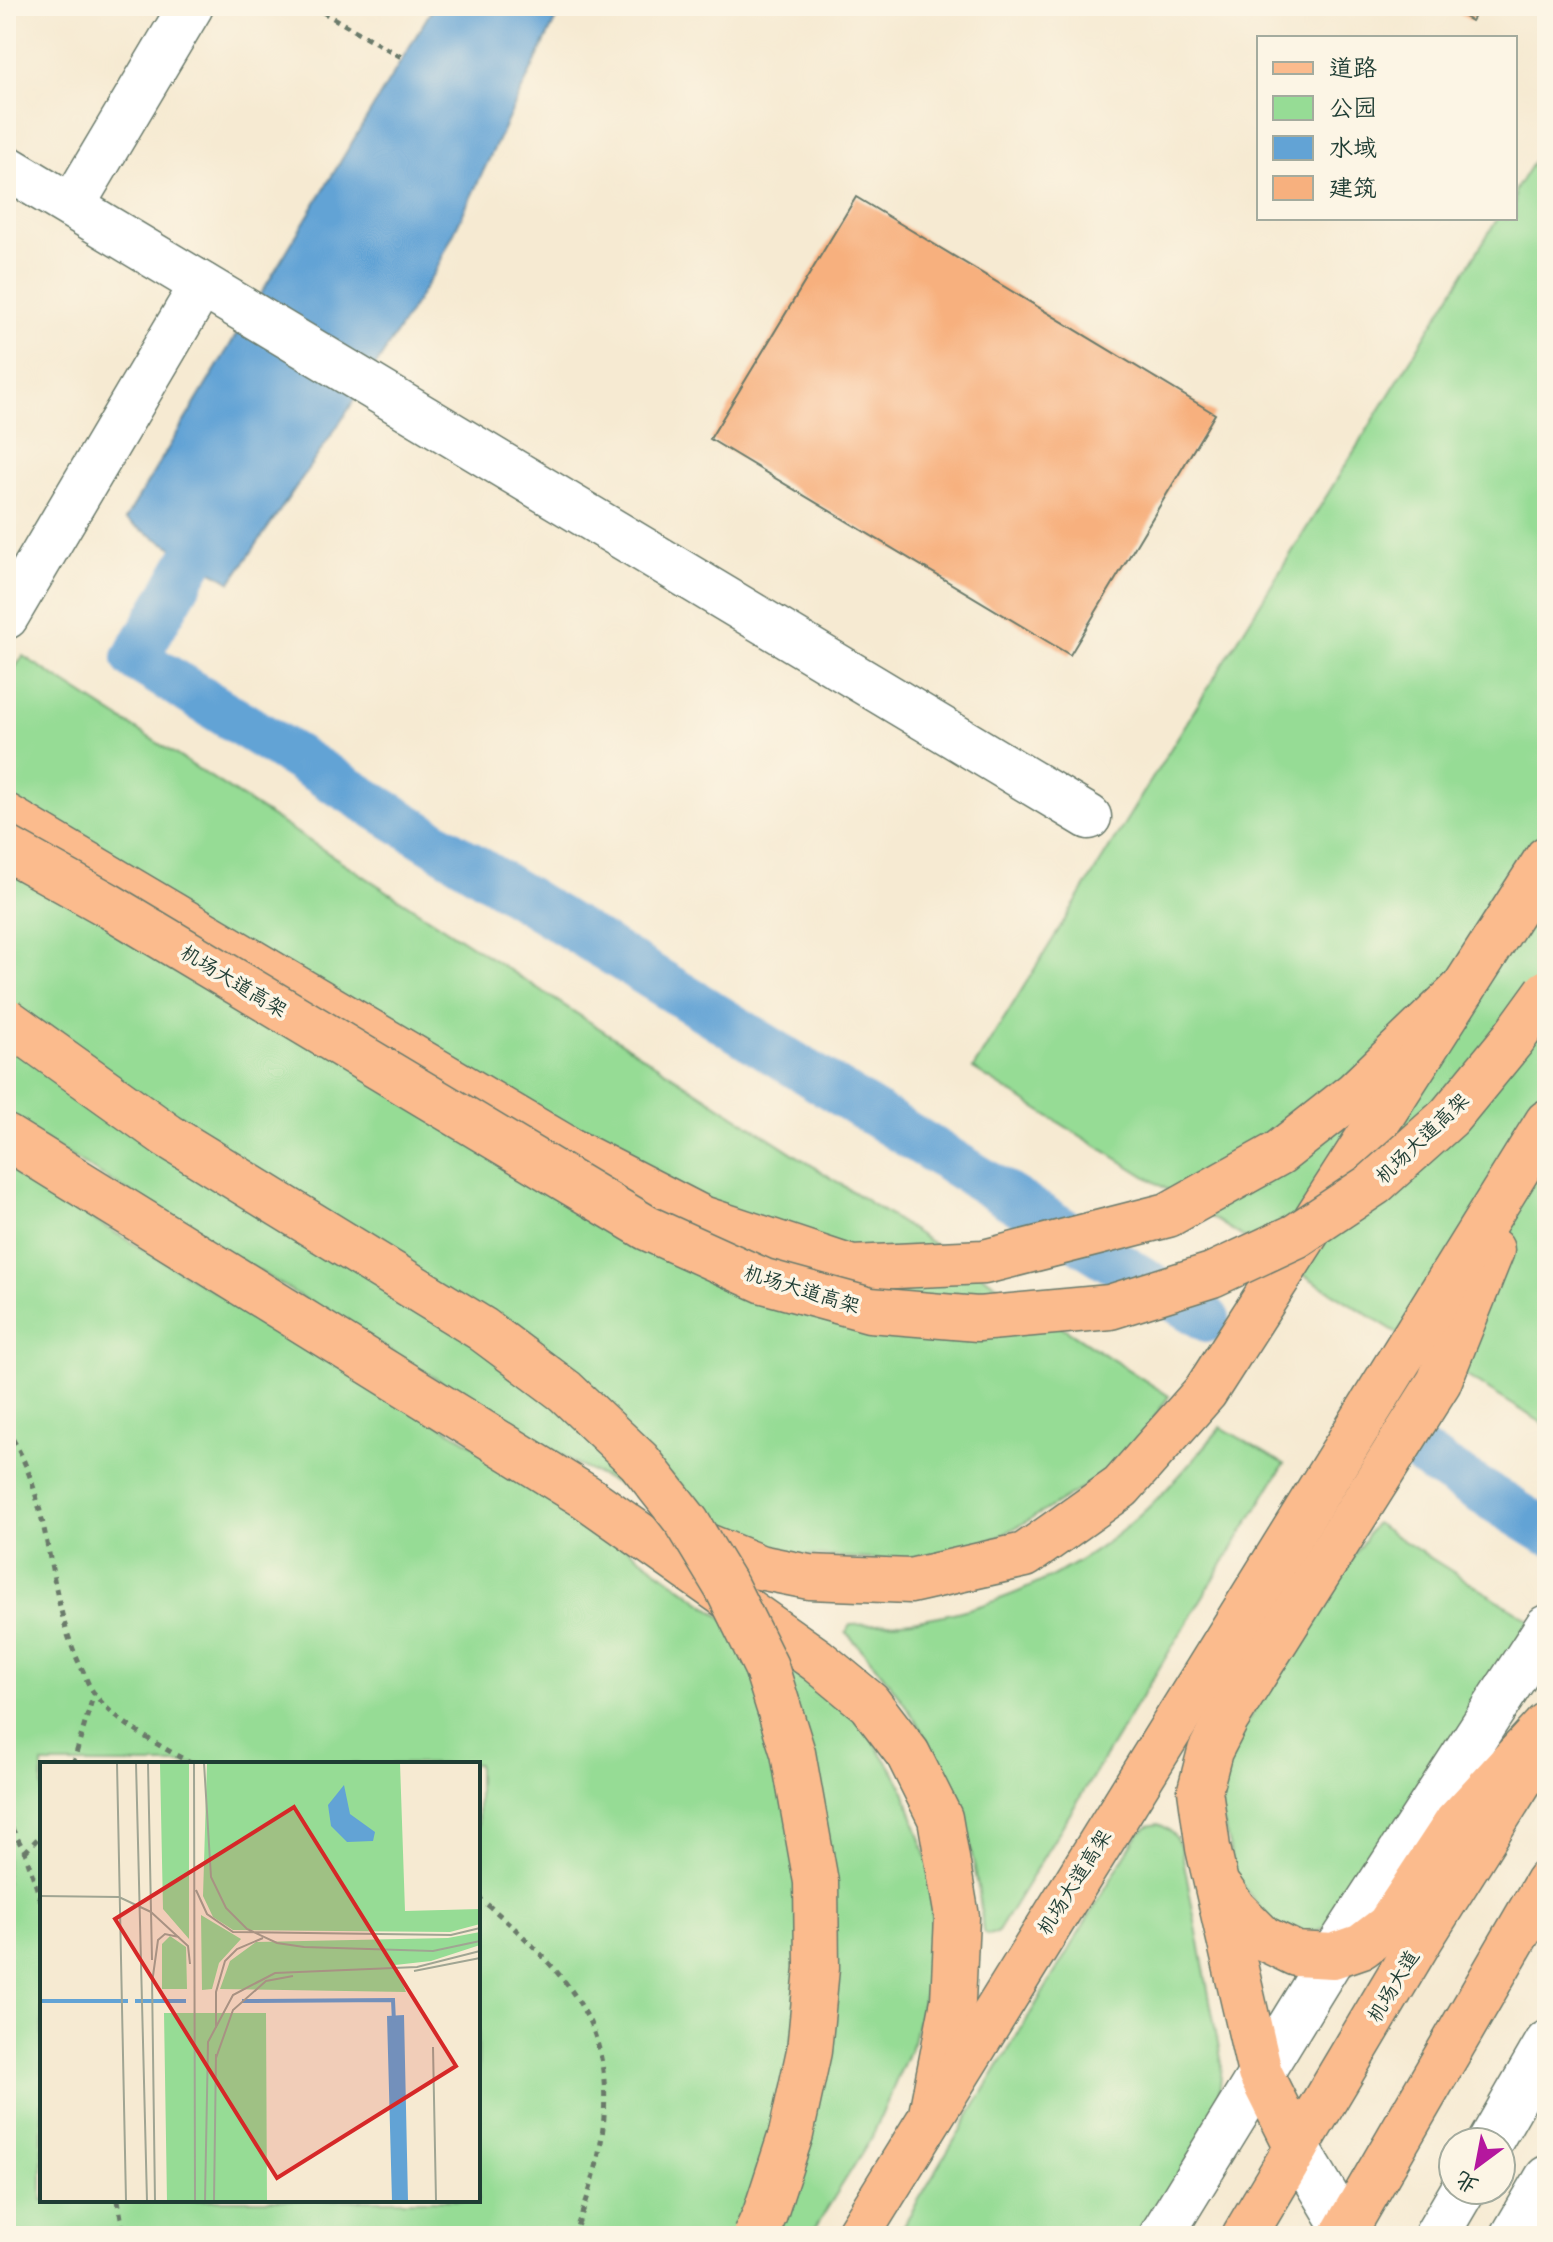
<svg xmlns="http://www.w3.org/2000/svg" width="1553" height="2242" font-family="Kalam,'LXGW WenKai TC',sans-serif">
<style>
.green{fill:#96dc95;stroke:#5a8c64;stroke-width:2;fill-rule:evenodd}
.water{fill:#62a3d5;stroke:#407084;stroke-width:2}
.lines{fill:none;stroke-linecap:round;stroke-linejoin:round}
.canal{stroke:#62a3d5;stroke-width:46}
.building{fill:#f7b07e}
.minor-casing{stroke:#6a7a6b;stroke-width:47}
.major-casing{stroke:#6a7a6b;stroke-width:47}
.highway-casing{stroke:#6a7a6b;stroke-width:47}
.path{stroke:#6a7a6b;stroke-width:5;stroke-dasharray:6 6;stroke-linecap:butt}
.minor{stroke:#fff;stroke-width:44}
.major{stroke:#fbbb8d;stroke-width:44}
.highway{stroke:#fbbb8d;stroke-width:44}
.highway-bridge-casing{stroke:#6a7a6b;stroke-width:47;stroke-linecap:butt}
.highway-bridge{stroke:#fbbb8d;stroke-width:44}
.labels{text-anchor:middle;stroke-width:7;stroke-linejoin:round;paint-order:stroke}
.street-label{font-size:20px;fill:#1f3d34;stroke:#fcf5e5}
.inset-river{fill:none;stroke:#62a3d5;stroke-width:4}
.inset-road{fill:none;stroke:#a0a593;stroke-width:2}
.view{fill:#d62828;fill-opacity:0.15;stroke:#d62828;stroke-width:4}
.inset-edge{fill:none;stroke:#1f3d34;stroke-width:4}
</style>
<rect width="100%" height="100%" fill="#fcf5e5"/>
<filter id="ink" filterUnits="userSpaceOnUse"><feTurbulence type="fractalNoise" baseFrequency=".0125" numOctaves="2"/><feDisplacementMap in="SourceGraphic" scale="16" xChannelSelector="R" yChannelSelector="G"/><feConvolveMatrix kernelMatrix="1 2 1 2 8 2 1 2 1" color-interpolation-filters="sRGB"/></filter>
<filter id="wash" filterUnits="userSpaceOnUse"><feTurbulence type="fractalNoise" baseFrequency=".006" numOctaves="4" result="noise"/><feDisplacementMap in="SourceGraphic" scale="32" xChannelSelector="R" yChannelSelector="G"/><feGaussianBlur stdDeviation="1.8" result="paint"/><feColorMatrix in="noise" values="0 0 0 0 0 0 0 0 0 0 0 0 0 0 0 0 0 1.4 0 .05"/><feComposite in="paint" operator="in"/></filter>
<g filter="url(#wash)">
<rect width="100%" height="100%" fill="#f6ead2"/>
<g class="green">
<polygon points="1547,139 1547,1426 973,1069 1498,218 1515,218 1515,191"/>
<polygon points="23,656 1169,1396 1134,1447 1096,1479 1046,1510 999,1537 960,1550 914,1562 759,1552 576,1464 6,1117 6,837 20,811 6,793 6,682"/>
<path d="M6,1165l86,54 451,267 315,231 44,68 30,88v86l-19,83 -41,95 -62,99h-804zM42,1764h436v436h-436z"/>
<path d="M1221,1427l63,37 -287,469 -9,2 -5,-3c-8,-122 -54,-211 -137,-300l4,-7c24,-1 49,-1 73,-6 79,-13 155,-48 215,-102 30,-27 57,-58 83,-90z"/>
<polygon points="1375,1523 1531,1621 1339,1919 1319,1930 1299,1933 1274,1926 1236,1877 1221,1811 1220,1793 1227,1753"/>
<path d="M1158,1824c13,5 17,11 23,23l41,217 -3,32 -5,21 -70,119h-247l241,-402 10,-8z"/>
</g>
<polygon class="water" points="434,6 562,6 436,270 343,418 231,582 125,520"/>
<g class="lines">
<g class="canal">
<polyline points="224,505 135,658 1207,1319"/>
<polyline points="1424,1456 1547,1532"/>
</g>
</g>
<g id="blocks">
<g class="building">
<polygon points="1446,6 1480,6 1471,21"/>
<polygon points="856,197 1215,414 1070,655 710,439"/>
</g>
</g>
</g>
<g filter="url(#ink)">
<use href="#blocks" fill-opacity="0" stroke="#6a7a6b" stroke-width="2"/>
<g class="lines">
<defs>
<g id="minor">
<polyline points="6,167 1089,817"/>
<polyline points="72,206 191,6"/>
<polyline points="6,617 202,285"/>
<polyline points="1490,2142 1547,2043"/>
<polyline points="1297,2147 1350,2236"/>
<polyline points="1161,2236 1333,1956 1547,1627"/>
<polyline points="1436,2236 1463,2190"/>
<polyline points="1513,2236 1547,2178"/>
</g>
<g id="major">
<polyline points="6,816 568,1149 702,1218 852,1268 984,1262 1168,1215 1279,1153 1355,1093 1463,989"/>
<polyline points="6,1137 585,1496 817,1660 869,1703 908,1754 940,1818 957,1917 953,2001 931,2114"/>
<polyline points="680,1535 759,1567 809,1577 910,1581 1025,1555 1121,1487 1205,1392 1547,858"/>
<polyline points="1244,2236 1422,1937 1542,1746"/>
<polyline points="1342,2236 1547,1882"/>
</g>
<g id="highway">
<polyline points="1222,1891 1234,1909 1263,1938 1296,1954 1333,1956 1362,1946 1388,1926 1456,1823 1547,1724"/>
<polyline points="1297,2147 1260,2073 1208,1848 1200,1790 1210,1751 1227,1718 1439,1382 1492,1250"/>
<polyline points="857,2236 1547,1122"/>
</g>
</defs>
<use href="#minor" class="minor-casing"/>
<use href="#major" class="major-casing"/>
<use href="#highway" class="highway-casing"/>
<g class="path">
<polyline points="312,6 403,58"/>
<path d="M6,1429c48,68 38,168 77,242 3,7 6,16 11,22 21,30 67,53 98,71"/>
<polyline points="73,1764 94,1693"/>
<polyline points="6,1818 25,1852 42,1904"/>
<polyline points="25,1852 42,1834"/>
<path d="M478,1897c35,28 84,73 105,112 39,68 19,159 -10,227"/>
<polyline points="118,2200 124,2236"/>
</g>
<use href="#minor" class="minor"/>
<use href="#major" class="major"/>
<use href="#highway" class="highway"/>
<defs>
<g id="highway-bridge">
<polyline points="6,848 108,905 647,1228 764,1281 870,1310 978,1319 1110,1307 1212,1275 1296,1236 1374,1184 1449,1117 1513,1039 1547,992"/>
<polyline points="6,1020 168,1136 482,1329 565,1391 639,1461 687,1522 727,1588 766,1667 793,1753 816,1882 817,1968 809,2051 791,2134 765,2214 755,2236"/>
</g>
</defs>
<use href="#highway-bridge" class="highway-bridge-casing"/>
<use href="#highway-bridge" class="highway-bridge"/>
</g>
</g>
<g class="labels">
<g class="street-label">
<text transform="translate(234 981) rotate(31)" y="7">机场大道高架</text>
<text transform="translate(1422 1138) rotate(-44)" y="7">机场大道高架</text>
<text transform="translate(802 1289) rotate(17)" y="7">机场大道高架</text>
<text transform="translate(1074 1882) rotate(-58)" y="7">机场大道高架</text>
<text transform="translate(1393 1986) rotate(-59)" y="7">机场大道</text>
</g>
</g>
<g transform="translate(40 1762)">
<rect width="440" height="440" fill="#f6ead2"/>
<path d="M120,1h29v176l-26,-30zM167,1h193l5,148 75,-2v15l-30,8 -217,-2 -20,-13 -10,-21zM161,153l40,24 -22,24 -7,26 -10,1zM440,170v13l-49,16 -36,4 11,27 -186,-3 10,-28 26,-19 192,-4zM130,174l16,11 1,42h-25v-45zM124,251h102l1,188h-100z" fill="#96dc95"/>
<path d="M304,23l6,29 25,18 -2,9 -26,1 -16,-16 -3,-21zM364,253l4,186h-16l-5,-185z" fill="#62a3d5"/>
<path class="inset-river" d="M0,239h88M95,239h51M202,239l151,-1 1,22"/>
<path class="inset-road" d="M77,1l9,438M96,1l11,438M108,1l4,197M154,1l1,438M164,1l7,114 15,31 21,21 30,14 27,4 129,4 47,-10M156,128l11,24 26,18 218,3 29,-7M0,134l79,1 32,15M111,150l37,34 2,18M374,209l66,-13M112,216l3,223M112,221l6,-43 7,-6 14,3M176,266v-36l9,-31 12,-12 26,-11M393,285l3,154M176,296l17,-48 33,-29 27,-5M165,439l3,-159 25,-47 42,-22 142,-6 63,-16M174,439l2,-147"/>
<path class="view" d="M254,45l162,259 -179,112 -162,-259z"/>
<rect width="440" height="440" class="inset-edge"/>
</g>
<rect width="1553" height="2242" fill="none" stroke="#fcf5e5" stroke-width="32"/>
<rect x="1257" y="36" width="260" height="184" fill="#fcf5e5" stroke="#a4ab9e" stroke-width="2"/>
<rect x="1273" y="62" width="40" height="12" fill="#fbbb8d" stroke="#a4ab9e" stroke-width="2"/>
<text x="1329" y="76" font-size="24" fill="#1f3d34">道路</text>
<rect x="1273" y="96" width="40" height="24" fill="#96dc95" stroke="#a4ab9e" stroke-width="2"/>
<text x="1329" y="116" font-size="24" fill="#1f3d34">公园</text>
<rect x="1273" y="136" width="40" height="24" fill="#62a3d5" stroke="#a4ab9e" stroke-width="2"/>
<text x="1329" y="156" font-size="24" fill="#1f3d34">水域</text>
<rect x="1273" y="176" width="40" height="24" fill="#f7b07e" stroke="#a4ab9e" stroke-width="2"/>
<text x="1329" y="196" font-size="24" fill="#1f3d34">建筑</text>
<g transform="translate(1477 2166) rotate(212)"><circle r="38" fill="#fcf5e5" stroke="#a4ab9e" stroke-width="2"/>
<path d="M0-6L14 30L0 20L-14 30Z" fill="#b5179e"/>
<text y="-12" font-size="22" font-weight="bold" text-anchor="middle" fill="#1f3d34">北</text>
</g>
</svg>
